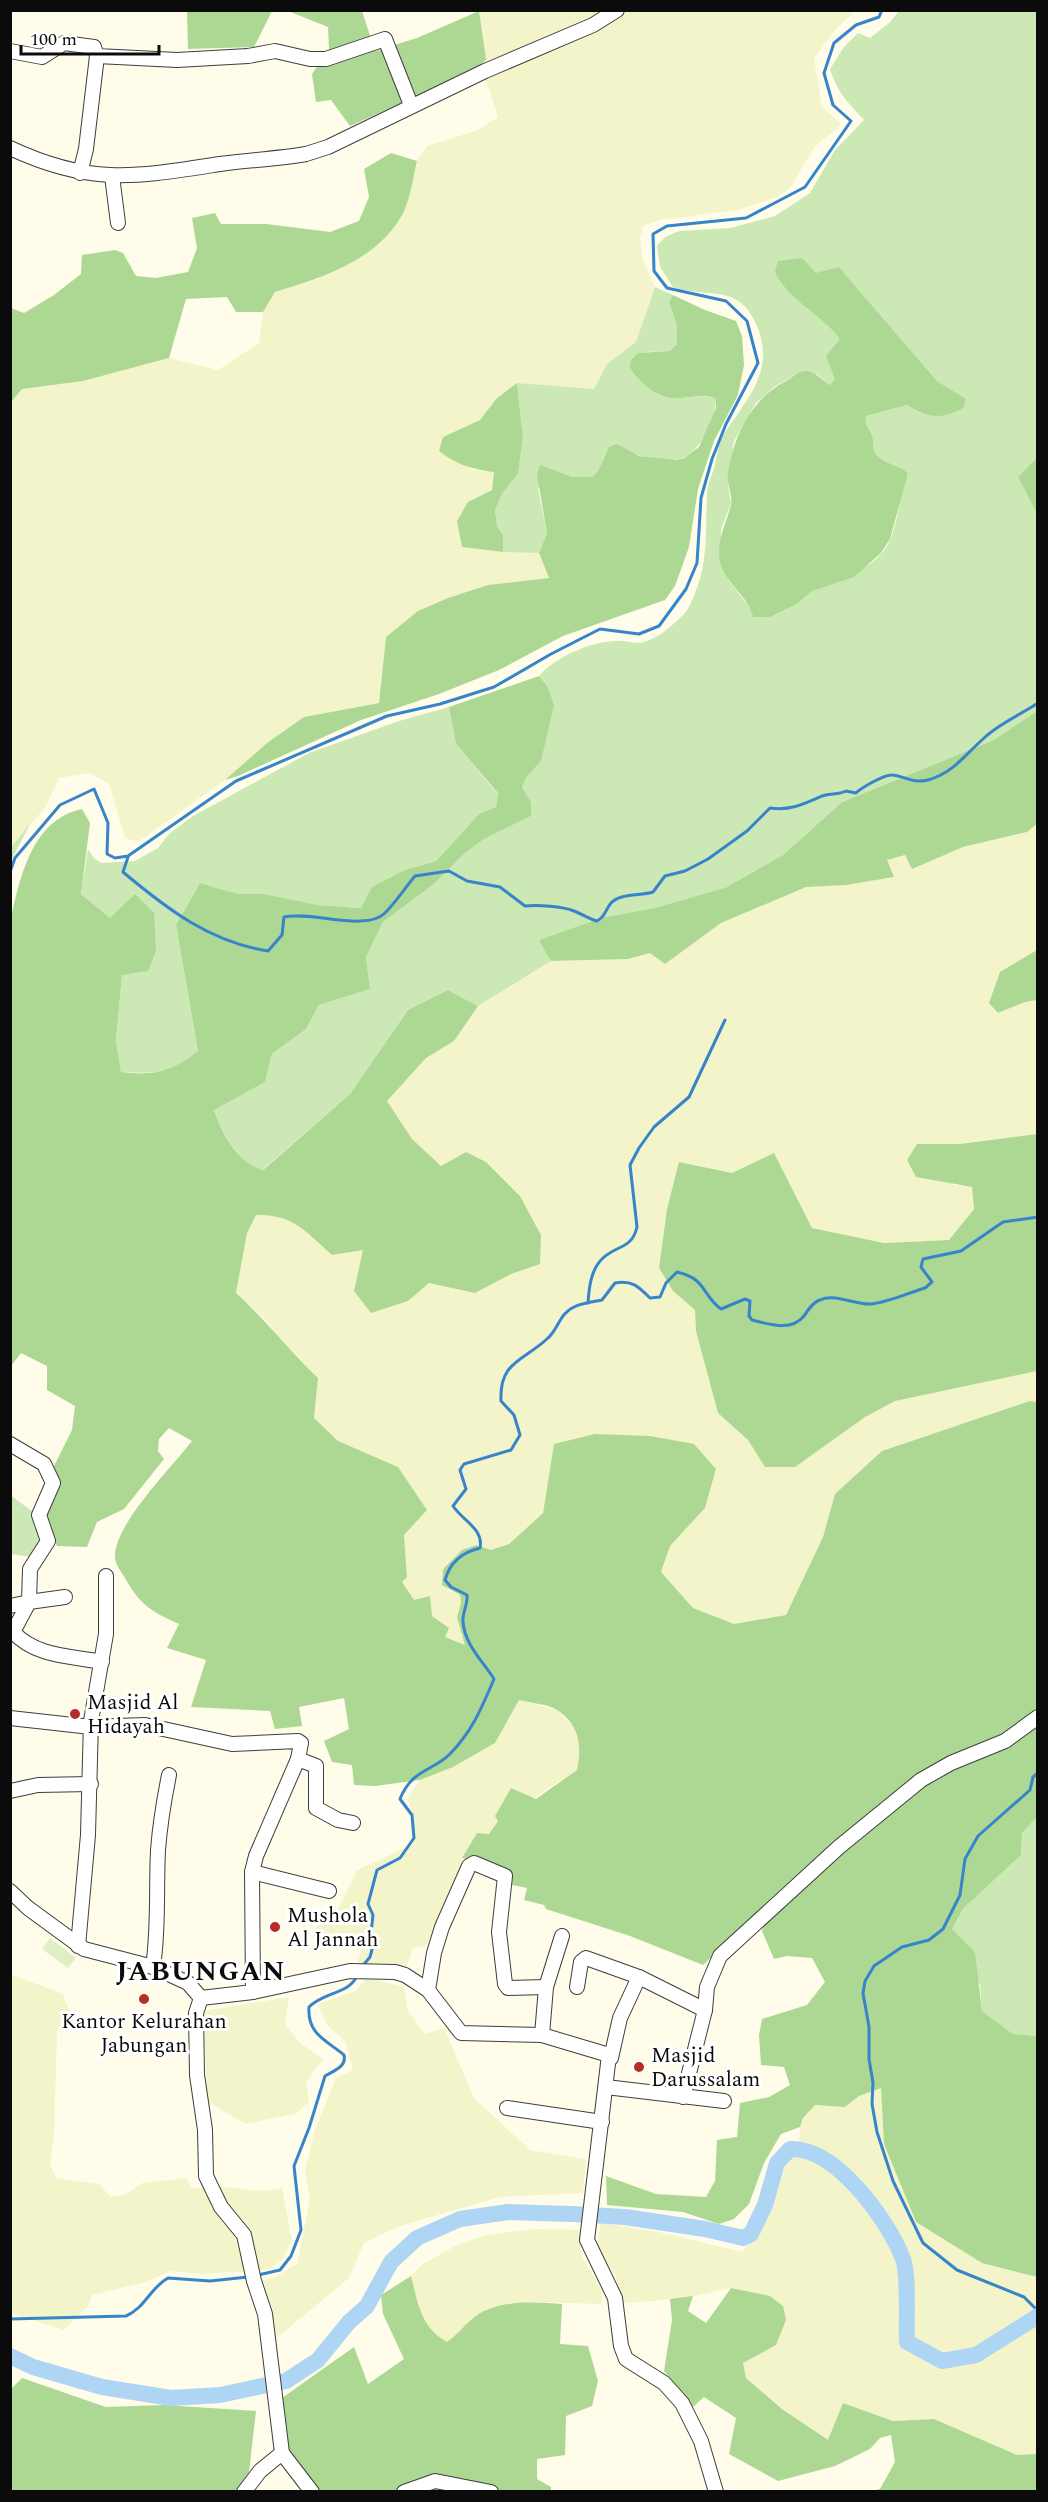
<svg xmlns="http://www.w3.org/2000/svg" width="1048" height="2502" font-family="Spectral,serif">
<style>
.farmland{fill:#f4f4cb}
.green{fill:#cbe8b5;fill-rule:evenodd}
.forest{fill:#add894}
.pitch{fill:#deefc6}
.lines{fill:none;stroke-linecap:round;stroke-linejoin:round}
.stream{stroke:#3784cb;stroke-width:3}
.river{stroke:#afd5f5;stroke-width:16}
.minor-casing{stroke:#3e3e3e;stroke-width:16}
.minor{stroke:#fff;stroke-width:14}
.poi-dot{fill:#b92b25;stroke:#fff;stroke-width:2}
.labels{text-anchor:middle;stroke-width:6;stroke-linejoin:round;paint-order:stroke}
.poi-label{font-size:21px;fill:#0b0b0b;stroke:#fff;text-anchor:start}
.district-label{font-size:27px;font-weight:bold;letter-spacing:1.5px;fill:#0b0b0b;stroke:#fff}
</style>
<rect width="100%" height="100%" fill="#fffcea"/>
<g class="farmland">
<polygon points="479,11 855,11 837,28 814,58 821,102 825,110 840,122 840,126 815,146 790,188 777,197 738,210 660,220 643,226 640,239 643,260 655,287 636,342 607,364 594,390 517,383 497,398 480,420 442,437 472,470 494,471 492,490 468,502 462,547 503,552 539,553 549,578 488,585 386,637 379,703 304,717 267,743 225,780 138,842 125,838 109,784 90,773 59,778 45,808 11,847 10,402 22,389 83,381 169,358 218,370 259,343 263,312 275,292 318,279 381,243 404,210 417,161 427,146 478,130 498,117 489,89 479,69 486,59"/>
<polygon points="1037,824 1037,950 998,1013 1025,1002 1037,1000 1037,1134 960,1144 917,1144 953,1185 972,1186 974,1209 949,1240 884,1243 812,1228 774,1153 732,1173 680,1162 667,1209 659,1268 673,1291 695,1310 696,1331 718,1413 748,1440 765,1467 895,1401 1037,1371 1037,1402 1030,1401 883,1451 835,1494 823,1537 786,1615 734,1624 693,1608 661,1572 670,1546 705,1508 716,1470 694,1444 554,1444 543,1512 509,1544 491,1550 476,1545 462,1550 443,1569 448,1591 460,1595 461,1603 457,1617 466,1645 445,1637 432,1616 414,1601 401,1582 407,1576 404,1535 427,1510 398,1467 337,1441 314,1418 318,1378 288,1349 265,1319 236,1293 247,1233 255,1215 276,1214 296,1222 332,1255 364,1249 354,1291 408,1301 429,1283 450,1286 511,1274 539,1264 541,1235 520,1196 486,1162 441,1166 412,1139 387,1101 426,1058 454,1041 478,1006 551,961 628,959 650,953 665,964 721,923 806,887 846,885 894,877 887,860 905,855 913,868 963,847 1027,832"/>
<polygon points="519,1700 557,1710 578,1732 581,1749 577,1770 498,1821 489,1835 477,1833 462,1858 459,1879 426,1946 413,1948 405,1970 357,1966 363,1940 314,1940 315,1928 334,1917 357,1870 412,1845 414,1815 407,1799 420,1780 453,1767 495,1743"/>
<polygon points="10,1974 63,1994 73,2021 61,2023 57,2032 54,2135 50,2164 56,2178 99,2184 111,2197 125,2195 142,2183 187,2178 192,2189 214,2186 262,2191 282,2188 292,2240 282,2260 272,2268 255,2271 201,2274 172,2271 142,2283 92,2295 88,2306 64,2330 11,2313"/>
<polygon points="367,1978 404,1987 408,2011 425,2034 444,2028 474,2098 530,2150 586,2159 583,2193 500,2197 397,2227 364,2243 349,2278 274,2340 259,2281 273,2278 297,2264 310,2199 305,2172 314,2133 336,2078 353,2070 345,2041 327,2025 318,2004 355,1991"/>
<polygon points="289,1997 285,2024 300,2043 323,2059 306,2082 309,2102 295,2114 245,2124 207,2101 204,2011"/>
<polygon points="881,2088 884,2144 916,2222 982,2263 1037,2277 1037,2454 1017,2455 934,2419 893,2421 843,2403 828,2441 782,2409 746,2378 743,2363 786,2320 782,2306 770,2296 731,2288 680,2299 623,2303 615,2275 600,2258 597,2249 601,2223 659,2232 742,2252 755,2238 769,2212 785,2168 799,2148 800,2127 803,2118 815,2105 845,2107 859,2096"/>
<polygon points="533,2229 580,2230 581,2255 603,2292 601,2304 533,2302 471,2320 460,2334 447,2342 432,2334 420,2310 411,2276 423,2264 453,2247 486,2235"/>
</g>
<g class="green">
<path d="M899,11h138l1,447 -20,19 19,37v197l-43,29 -152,62 -59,53 -56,32 -72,21 -51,9 -64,23 11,21 -73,45 -30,-16 -40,20 -58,84 -88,76c-26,-10 -39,-35 -48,-61l51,-27 7,-28 34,-25 13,-24 51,-16 -4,-32 17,-35 51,-38 31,-31 19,-14 47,-23v-14l-9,-15 4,-9 15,-17 6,-75 -8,-10c16,-19 53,-35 78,-35 9,-1 17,4 27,1 14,-4 27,-15 37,-25 6,-5 9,-12 12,-19 16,-35 12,-66 14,-103 0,-8 4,-18 7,-26 3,-11 4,-25 10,-35 22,-34 52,-63 33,-108 -18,-44 -50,-27 -84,-39l-13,-20 -3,-21 8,-9 14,-6 52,-3 44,-12 35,-23 25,-43 29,-30c-17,-19 -26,-26 -34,-51l14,-22 14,-14 12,5 19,-15zM839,267l98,114 28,18c-25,15 -31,24 -58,6l-41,11c-2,11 5,13 7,23 1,3 0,6 0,9 5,16 24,15 35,25 -9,21 -9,46 -18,67 -14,32 -52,37 -80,52 -22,13 -27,26 -57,25l-2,-8 -22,-28 -8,-18v-34l10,-25 -3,-19 6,-44 21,-37 19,-17 25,-14 18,1 13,11 5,-6 6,-40 -28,-29 -17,-11z"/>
<path d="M655,287l18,8 -4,7 8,24v18l-6,7 -26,1 10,41c22,8 42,-2 61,6 0,20 -14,51 -34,59 -8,4 -19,1 -28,0 -12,-2 -21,-2 -30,-10l-19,7 -7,16 -6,6h-20l-16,-4 -18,16 9,44 -8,20 -36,-1v-17l-6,-9 -2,-16 7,-16 16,-20 5,-36 -6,-55 77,6 13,-25 29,-22z"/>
<path d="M449,707l7,37 42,50 -2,13 -16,6 -44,48 -31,9 -44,38 -43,-3 -54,-11h-26l-38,-11 -24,42 22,126c-29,23 -42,23 -77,21l-5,-31 6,-66 -12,-57 -29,-24 7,-45 6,9 7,5 34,-2 23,-13 11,-14 24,-18 116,-63 90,-32z"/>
<polygon points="30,824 11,861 11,847"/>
<polygon points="10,1495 36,1514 45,1541 31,1557 11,1554"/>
<polygon points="1037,1817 1037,2036 1013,2034 982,2011 980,1985 952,1929 963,1909 1021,1855 1022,1833"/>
</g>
<g class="forest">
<polygon points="187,11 187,10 272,11 254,47 188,49"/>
<polygon points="288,11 362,11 375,51 417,38 479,11 486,59 479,69 350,126 331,100 316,102 312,74 329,49 328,27"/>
<path d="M391,153l26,8c-4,16 -6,35 -13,50 -23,48 -82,67 -129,81l-12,20h-27l-9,-15 -41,2 -17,59 -86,23 -61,8 -11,13v-94l13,5 30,-18 27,-21 1,-19 33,-5 8,3 13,23 20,2 32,-6 9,-24 -5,-30 23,-5 6,11h45l64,8 29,-11 10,-24 -5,-28z"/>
<path d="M802,258l14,15 23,-6 98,114 29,18 -3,9c-21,12 -36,10 -56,-3l-41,11c-2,11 5,13 7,23 1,3 0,6 0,9 5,16 24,15 35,25l-18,66 -9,14 -27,24 -42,14 -14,12 -28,14h-17c-4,-21 -28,-33 -33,-55 -4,-21 6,-38 11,-57 2,-11 -5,-21 -3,-32 6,-38 23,-74 58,-92 7,-4 13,-10 21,-10 9,1 15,9 23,14l5,-6 -9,-23 14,-17c-20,-26 -51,-38 -65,-67l3,-11z"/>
<path d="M673,295l32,15 31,11 6,15 2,29 -6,30 -24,46 -16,48 -9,58 -14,39 -10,14 -102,36 -64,34 -60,24 -78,26 -123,56 -13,4 42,-37 37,-26 75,-14 7,-66 32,-26 30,-13 40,-13 61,-7 -10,-25 8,-20 -10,-58 3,-10 32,12h20l6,-6 11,-24 8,-3 22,12 37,4 8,-2 15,-11 17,-39v-9c-11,-5 -22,-3 -34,-1 -24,2 -39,-12 -52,-30l1,-8 7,-7 32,-2 7,-7v-18l-8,-24z"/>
<path d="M517,383l6,55 -5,36 -16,20 -7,16 2,16 6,9v17l-41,-5 -5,-26 11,-19 24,-12 2,-18c-22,-3 -37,-7 -55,-21l4,-14 37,-17 17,-22z"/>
<polygon points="1037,458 1037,514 1018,477"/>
<path d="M539,676l8,10 7,19 -13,56 -15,17 -4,9 9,15v14l-47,23 -19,14 -31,31 -51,38 -17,35 4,32 -51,16 -13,24 -34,25 -7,28 -51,28c9,25 22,51 49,60l87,-76 58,-84 40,-20 30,16 -24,35 -28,17 -39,43 25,38 29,27 25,-14 20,10 34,34 21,39 -1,29 -29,10 -36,19 -46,-10 -21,18 -37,12 -17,-22 9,-41 -31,5c-27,-24 -39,-41 -76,-40l-9,18 -11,60c30,27 53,58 82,85l-4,40 24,23 60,26 29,43 -23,25 3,42 -5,5 12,18 16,-4 2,20 17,12 -4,9 20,8 -8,-28 4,-14 -1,-8 -18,-10 1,-16 19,-19 14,-5 15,5 18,-6 34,-31 11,-69 41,-10 55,2 44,8 22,25 -11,39 -35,38 -9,26 32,36 41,16 52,-9 37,-78 12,-43 47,-43 148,-50 7,1v415l-15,16 -1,22 -58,54 -11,20 23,23 7,59 31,23 24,2v241l-55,-14 -66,-41 -32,-78 -3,-56 -22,8 -14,11 -30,-2 -12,13 -3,9 -19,7 -17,29 -15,41 -15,15 -15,5 -36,-12 -76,-7 -1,-29 50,18 50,3 9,-16 2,-41 20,-3 3,-34 29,-6 21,-12 -6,-18 -23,-2 -2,-30 3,-16 45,-14 18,-23 -13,-24 -25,-2 -13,3 -12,-28 2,-9 -8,-6 -53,49 -73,-29 -84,-27 -2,-4 -20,-5 3,-12 -20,-4 -8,-16 -37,-10 15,-25 12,1 9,-13 -3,-5 16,-28 25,11 41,-29c5,-24 3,-45 -20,-60 -9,-6 -27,-7 -38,-10l-24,43 -42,24 -33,13 -45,6 -21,-1 -2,-20 -20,-3 -8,-21 25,-12 -5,-31 -45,9 3,19 -27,3 -5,-18 -79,-4 15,-47 -39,-12 12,-24c-27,-12 -39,-19 -54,-46 -5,-8 -11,-15 -10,-25 4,-33 55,-84 77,-112l-23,-13 -10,11 -1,12 6,8 -40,50 -27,13 -10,25 -30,-1 -13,-31 12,-24 -3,-23 19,-38 3,-24 -28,-16v-24l-26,-13 -10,13v-447c9,-43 22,-100 71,-110l8,14 -9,71 29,24 25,-24 19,19 2,38 -8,20 -26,4 -6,66 5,31c33,4 50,0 77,-21l-22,-126 24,-42 38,11h26l54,11 43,3 11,-21 33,-17 31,-9 44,-48 16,-6 2,-14 -42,-49 -7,-37z"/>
<polygon points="1037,711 1037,824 1027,832 963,847 912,869 905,855 887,860 894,877 846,885 806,887 721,923 665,964 650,953 628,959 551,961 539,940 604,917 655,908 727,887 783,855 842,802 994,740"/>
<polygon points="1037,950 1037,1000 1025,1002 998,1013 989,1003 1000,972"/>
<polygon points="1037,1134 1037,1371 895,1401 865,1417 795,1467 765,1467 748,1440 718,1413 696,1331 695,1310 673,1291 659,1268 667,1209 679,1162 732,1173 774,1153 812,1228 884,1243 949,1240 974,1209 972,1187 916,1177 907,1160 917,1144 960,1144"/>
<path d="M411,2276c7,27 10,52 36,66 10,-7 15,-14 24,-22 23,-21 62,-18 91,-16l-2,40 28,2 10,35 -6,25 -26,10 -1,39 -28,4v20l14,8v4h-233l-34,-39 -2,-54 72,-51 14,37 36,-25 -21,-45 -2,-19z"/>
<polygon points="731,2288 770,2296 783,2306 786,2320 776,2345 743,2363 746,2378 782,2409 828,2440 843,2403 893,2421 934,2419 1017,2455 1037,2454 1037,2491 872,2491 880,2489 895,2462 891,2435 880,2438 870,2449 835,2466 778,2481 729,2454 736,2418 704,2397 693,2407 664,2371 672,2320 670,2299 693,2296 688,2311 706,2323"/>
<polygon points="22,2378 106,2407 164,2405 256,2411 249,2472 236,2491 11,2492 11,2389"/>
</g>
<polygon class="pitch" points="50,1938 76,1958 68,1968 42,1949"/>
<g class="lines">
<g class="stream">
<path d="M128,857l-5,15c44,37 87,70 145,79l14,-16 2,-18c28,-6 82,15 101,-4 11,-11 20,-25 30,-37l34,-5 18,10 33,6 25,19c13,-1 37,0 49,5 8,3 15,8 23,10 9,-5 8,-11 14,-18 9,-10 30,-7 42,-11l12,-16 20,-5 23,-12 39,-28 23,-23c20,3 34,-4 52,-12 9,-3 16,-1 24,-5l10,2c5,-5 29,-19 36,-18 13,1 21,9 36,5 25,-7 37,-25 55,-41 15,-15 37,-24 55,-36"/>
<polyline points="10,872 15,858 60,805 94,789 108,823 107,854 115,858 128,856 236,781 387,716 440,704 494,687 551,654 600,629 639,634 659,626 686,589 697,563 701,498 712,459 726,424 758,363 747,321 726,301 667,288 654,271 653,234 667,226 746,218 805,187 851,121 833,105 824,73 834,43 856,25 879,17 882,10"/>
<path d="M588,1303c1,-16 3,-34 15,-45 14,-13 29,-9 34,-31l-7,-62 9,-17 15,-21 35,-30 36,-77"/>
<polyline points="1038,1773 1033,1777 1030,1790 978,1836 965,1859 960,1895 943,1929 929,1940 902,1947 874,1966 865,1981 863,1993 869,2027 869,2059 873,2083 872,2104 877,2132 893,2181 923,2243 957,2270 1024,2297 1038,2311"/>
<path d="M361,1968l9,-11 4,-15 -3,-9 2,-18 -5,-11 9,-34 23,-12 14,-20 -2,-23 -12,-16c12,-30 33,-28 50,-45 23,-24 32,-47 44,-75 -12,-19 -29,-34 -31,-57 -1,-9 5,-17 4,-27l-16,-8 -6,-7c5,-18 18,-28 35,-32 4,-19 -17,-27 -27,-42l13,-17 -6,-19 4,-6 47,-14 9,-15 -6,-20 -13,-14c-2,-40 23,-40 47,-63 6,-5 9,-13 13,-19 9,-15 25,-16 41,-19l13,-17c17,-3 23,3 35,15l10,-1 6,-14 11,-11c30,7 24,22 44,37l24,-10 5,2 -1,15 3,4c17,4 39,12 52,-4 4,-6 9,-14 16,-16 15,-7 35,5 51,4 18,-2 37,-11 54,-16l7,-6 -11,-15 2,-8 38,-8 42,-29 35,-5"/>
<path d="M258,2275l22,-5 11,-14 10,-26 -7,-64 15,-38 16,-52c8,-5 22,-9 19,-21 -18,-15 -37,-21 -35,-48 14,-15 40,-13 48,-31"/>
<path d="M10,2319l116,-3c19,-8 24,-28 42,-38l42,3 38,-4"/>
</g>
<path class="river" d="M10,2356l23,11 69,20 69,11 49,-3 66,-14 32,-21 31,-38 18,-16 24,-44 26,-24 43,-19 48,-7 64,2 53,3 80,12 38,9 8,-4 14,-29 12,-42 13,-14c46,-2 98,71 113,110 6,16 3,63 4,83l35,19 34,-6 62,-39"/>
<defs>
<g id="minor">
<polyline points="10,51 42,57 64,43 94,47 97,56 177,60 248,56 275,51 310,59 326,59 385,39 411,105"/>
<path d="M10,148c81,38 126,29 210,16 29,-4 57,-5 86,-10l22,-7 157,-76 108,-46 24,-15"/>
<polyline points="80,173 86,149 97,56"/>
<polyline points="112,176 118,223"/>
<polyline points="10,1444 44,1464 53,1483 39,1515 48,1541 30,1569 29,1602 10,1606"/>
<path d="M65,1597l-36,5 -16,30c23,25 58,24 89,30"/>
<polyline points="10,1718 91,1727 145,1725 232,1744 298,1741 301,1743 298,1759 256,1856 252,1872 253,1992"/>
<polyline points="298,1759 316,1766 316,1808 338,1820 353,1823"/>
<polyline points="10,1791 38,1785 91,1784"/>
<polyline points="252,1872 329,1891"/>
<polyline points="10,1891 28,1908 84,1949 153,1967 188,1983 201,1998 253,1992 350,1971 395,1972 405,1975 428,1990 461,2033 542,2035 609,2055 587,2240 615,2298 621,2346 626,2359 664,2383 682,2403 701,2441 716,2492"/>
<polyline points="78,1946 88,1835 91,1721 106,1634 106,1576"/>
<path d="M153,1967c6,-41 3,-77 5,-117 2,-26 6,-50 11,-75"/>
<polyline points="577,1987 581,1962 586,1958 639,1977 705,2010 683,2097"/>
<polyline points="428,1990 434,1953 442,1927 469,1866 474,1863 505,1876 499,1932 505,1984 508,1988 546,1987"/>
<polyline points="201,1998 196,2013 197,2075 205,2130 206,2176 221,2207 244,2235 254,2281 265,2314 282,2453 312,2492"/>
<polyline points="705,2010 707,1987 720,1956 839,1847 921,1780 951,1763 1005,1741 1038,1717"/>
<polyline points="542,2035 546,1987 562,1936"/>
<polyline points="611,2058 620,2018 639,1977"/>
<polyline points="606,2087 724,2101"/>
<polyline points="507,2108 602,2122"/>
<polyline points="244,2492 260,2471 282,2453"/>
<polyline points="404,2492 435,2481 491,2492"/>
</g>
</defs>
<use href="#minor" class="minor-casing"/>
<use href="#minor" class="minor"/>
</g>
<g class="poi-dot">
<circle cx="75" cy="1714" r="6"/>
<circle cx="275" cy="1927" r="6"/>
<circle cx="144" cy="1999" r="6"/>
<circle cx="639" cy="2067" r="6"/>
</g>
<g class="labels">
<g class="poi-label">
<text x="87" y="1709">Masjid Al<tspan x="87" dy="24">Hidayah</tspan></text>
<text x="287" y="1922">Mushola<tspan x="287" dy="24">Al Jannah</tspan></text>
<text x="144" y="2028" text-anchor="middle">Kantor Kelurahan<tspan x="144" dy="24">Jabungan</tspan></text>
<text x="651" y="2062">Masjid<tspan x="651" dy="24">Darussalam</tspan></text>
</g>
<g class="district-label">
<text x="201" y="1980">JABUNGAN</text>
</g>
</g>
<rect width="1048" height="2502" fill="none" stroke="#0b0b0b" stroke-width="24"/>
<path d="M21 45v9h138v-9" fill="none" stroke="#0b0b0b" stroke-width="3"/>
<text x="30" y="45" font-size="18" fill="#0b0b0b" stroke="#ffffff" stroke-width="4.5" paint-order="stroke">100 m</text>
</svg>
